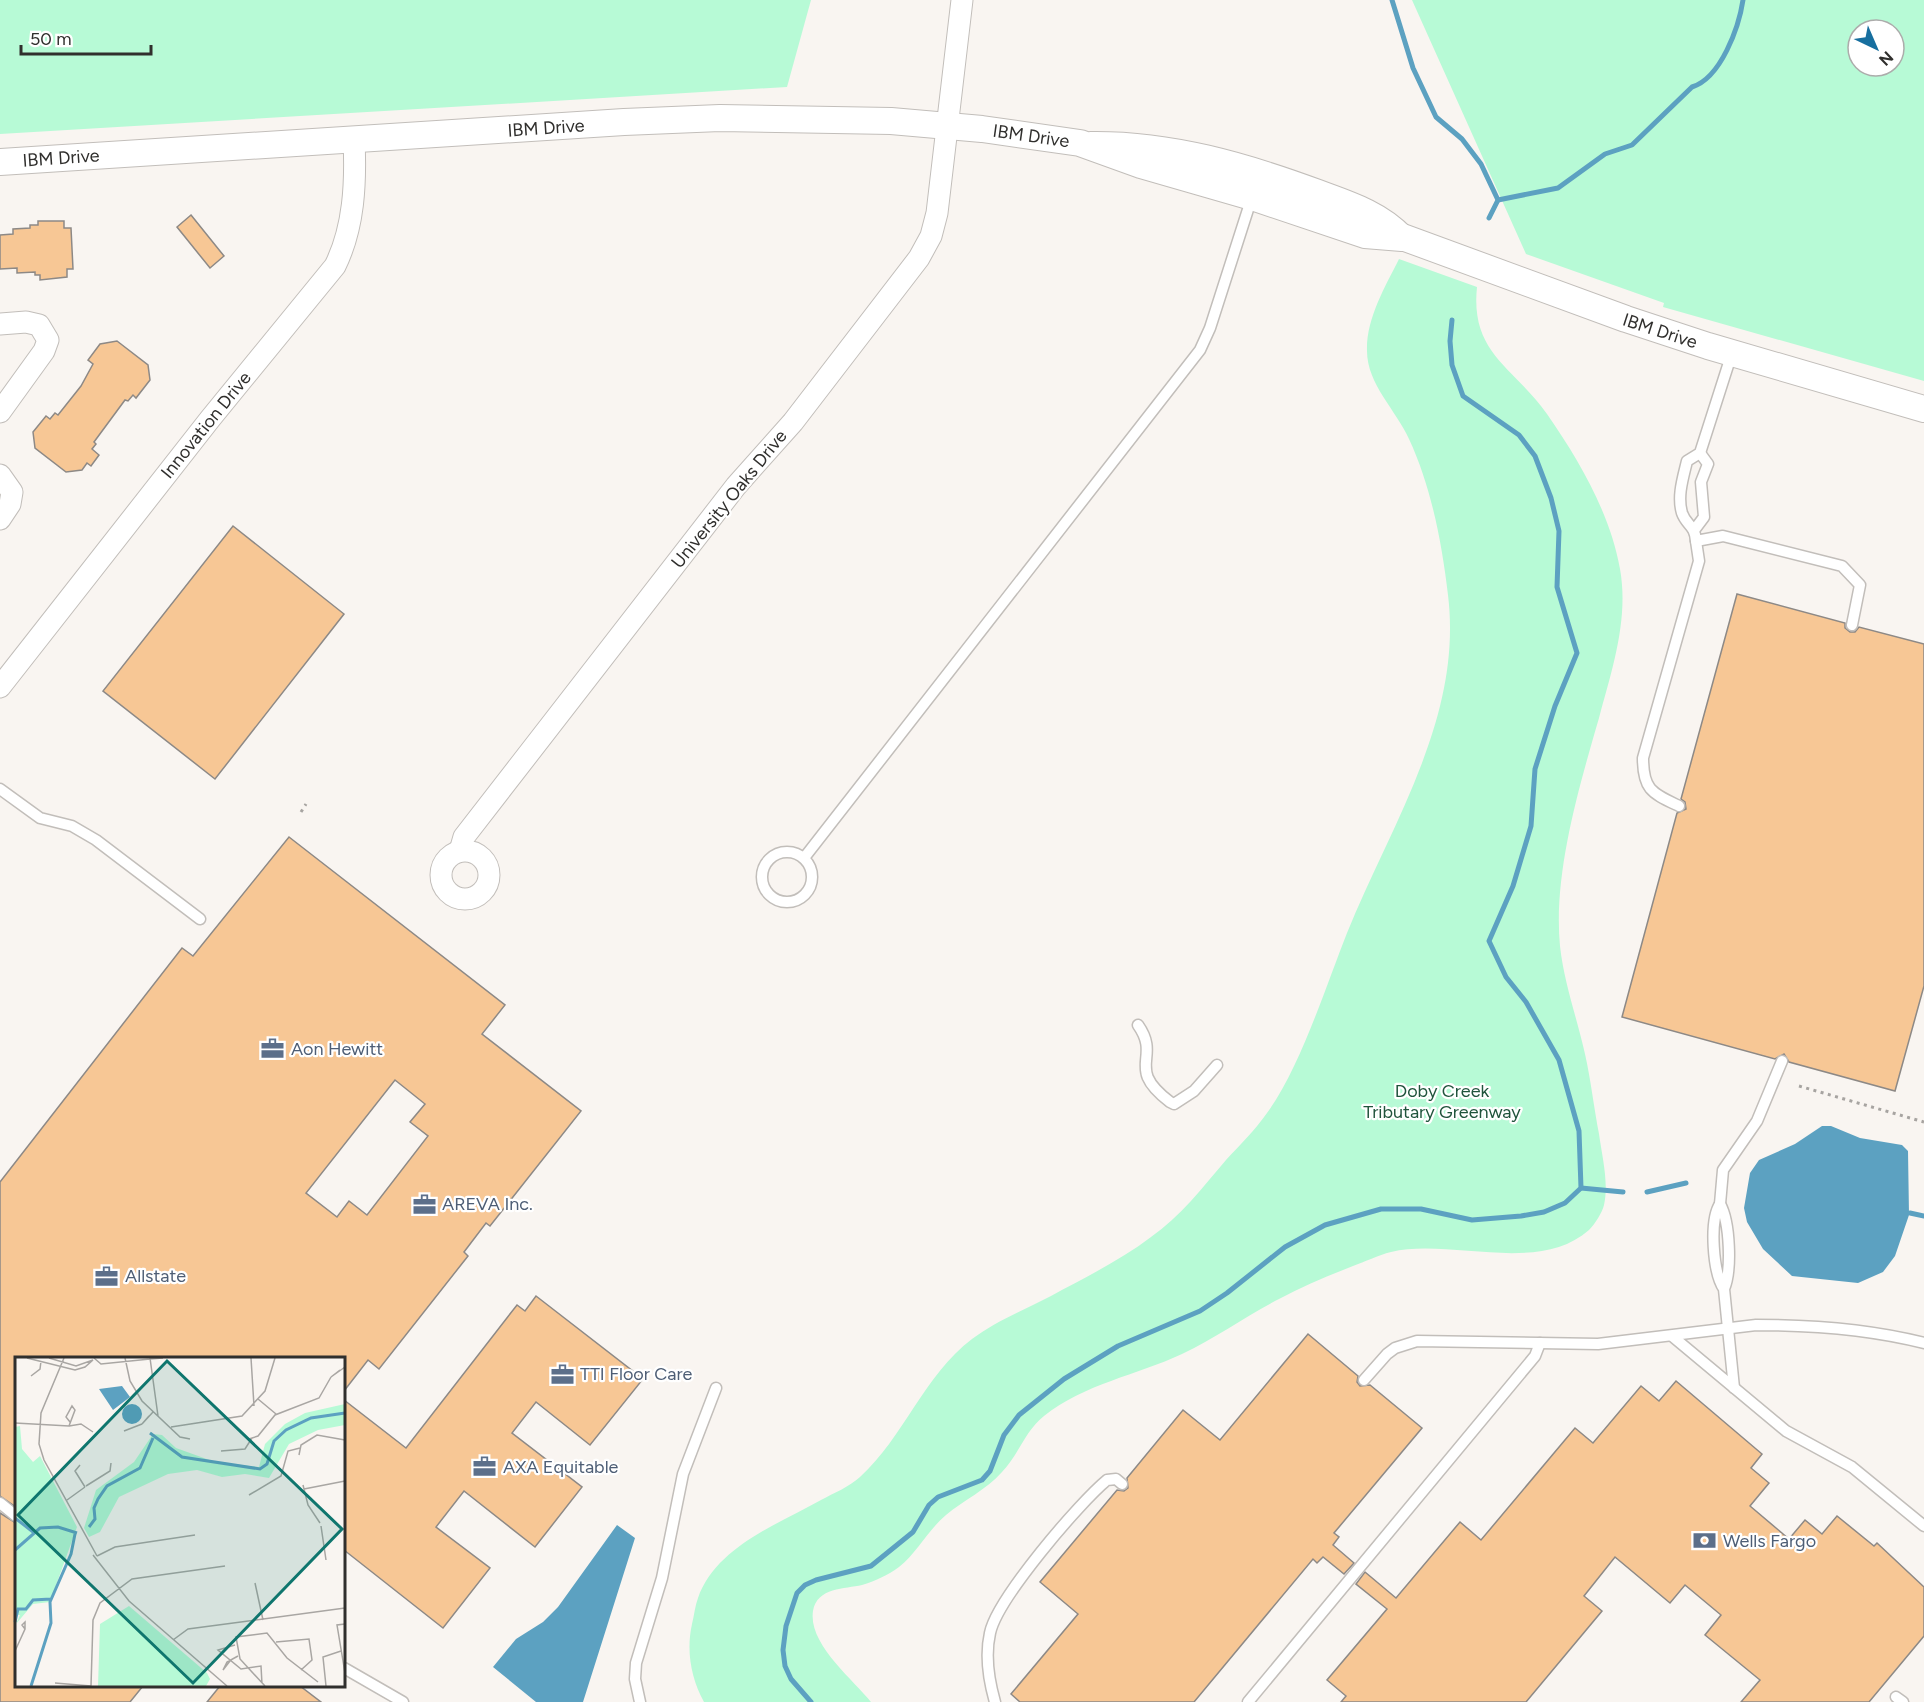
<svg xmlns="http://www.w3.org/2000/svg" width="1924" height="1702" font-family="Figtree,sans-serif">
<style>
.green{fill:#b7fad6;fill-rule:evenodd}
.water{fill:#5ca1c1}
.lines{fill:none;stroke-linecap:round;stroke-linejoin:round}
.stream{stroke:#5ca1c1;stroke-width:5}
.building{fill:#f7c795;stroke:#8d8986;stroke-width:1.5;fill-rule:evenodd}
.service-casing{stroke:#c2beba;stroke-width:13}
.minor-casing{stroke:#c2beba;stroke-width:23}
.tertiary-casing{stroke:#c2beba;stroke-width:28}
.path{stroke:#a7a4a1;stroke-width:3;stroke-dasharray:3 4.5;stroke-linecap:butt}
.service{stroke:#fff;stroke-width:10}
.minor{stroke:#fff;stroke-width:21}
.tertiary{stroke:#fff;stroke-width:26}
.labels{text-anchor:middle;stroke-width:4.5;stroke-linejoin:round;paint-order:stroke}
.street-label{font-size:18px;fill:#302f2d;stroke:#fff}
.service-label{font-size:18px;fill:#4e5e75;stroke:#fff;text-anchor:start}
.park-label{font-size:18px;fill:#20543c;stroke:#fff}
.inset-river{fill:none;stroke:#5ca1c1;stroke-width:3}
.inset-road{fill:none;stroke:#a9a6a3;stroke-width:1.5}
.view{fill:#0f766e;fill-opacity:0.15;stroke:#0f766e;stroke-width:3}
.inset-edge{fill:none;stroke:#302f2d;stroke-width:3}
</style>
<rect width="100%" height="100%" fill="#f9f5f1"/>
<g class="green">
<polygon points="0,0 811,0 787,87 0,134"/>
<path d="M1412,0h512v381l-261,-74 1,-4 -138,-49zM1858,30h36v36h-36z"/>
<path d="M1399,259l78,28c-7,67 37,80 70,127 32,46 63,99 73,155 9,50 -8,101 -21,149 -20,69 -46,156 -39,228 4,37 17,72 25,108 6,27 9,54 14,80 3,22 10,49 5,71 -2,8 -9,19 -15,25 -51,45 -139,8 -198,22 -13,3 -26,10 -38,14 -25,10 -50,20 -74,33 -33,17 -63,39 -97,55 -45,21 -98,30 -138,62 -19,15 -25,38 -42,56 -16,18 -38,28 -56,43 -18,15 -29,38 -47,52 -11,8 -24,14 -37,18 -17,4 -45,2 -49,26 -5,33 40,68 58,91h-167c-13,-24 -18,-51 -12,-78 2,-8 3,-18 6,-26 18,-51 80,-74 123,-98 13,-7 28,-13 39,-23 44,-40 64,-102 112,-138 24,-18 52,-29 79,-43 33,-18 70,-36 100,-59 29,-20 52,-50 75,-77 14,-15 29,-30 41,-47 33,-45 59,-127 80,-180 44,-109 116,-215 101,-338 -6,-52 -17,-109 -39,-156 -13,-29 -42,-55 -42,-88 -1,-32 18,-64 32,-92z"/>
</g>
<g class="water">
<polygon points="1822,1126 1831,1126 1860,1138 1902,1145 1908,1151 1909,1215 1895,1256 1883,1272 1858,1283 1792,1276 1763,1249 1747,1222 1744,1208 1750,1173 1759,1160 1795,1144"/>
<polygon points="617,1525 635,1538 583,1702 536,1702 493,1667 516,1639 543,1622 558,1607"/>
</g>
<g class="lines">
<g class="stream">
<polyline points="1392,0 1413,68 1436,117 1462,139 1481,164 1498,200 1489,218"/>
<path d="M1498,200l60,-12 47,-34 27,-9 60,-58c29,-9 47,-60 51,-87"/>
<polyline points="1581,1188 1623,1192"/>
<polyline points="1647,1192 1686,1183"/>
<polyline points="1910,1213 1924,1216"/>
<polyline points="811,1702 791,1679 785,1666 783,1650 786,1626 797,1593 805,1585 816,1580 871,1566 913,1532 929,1505 938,1497 982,1480 990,1471 1004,1435 1019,1415 1064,1379 1118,1346 1200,1311 1227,1293 1285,1247 1325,1225 1381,1209 1421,1209 1472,1220 1521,1216 1544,1212 1565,1203 1581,1188 1579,1131 1559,1060 1526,1002 1506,977 1489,941 1513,886 1531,826 1535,769 1555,706 1577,653 1557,587 1559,531 1551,498 1535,456 1519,435 1463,396 1452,365 1450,341 1452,320"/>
</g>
</g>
<g class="building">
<polygon points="191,215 224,256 210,268 177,227"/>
<polygon points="38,221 64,221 64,228 71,228 73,269 67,269 67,277 40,280 40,275 35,275 35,272 17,273 17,268 0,269 0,235 13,234 13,229 30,228 30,225 38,225"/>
<polygon points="117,341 148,365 150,380 136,398 133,395 128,401 125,400 94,442 96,444 92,449 99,455 91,466 87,463 82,470 66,472 35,448 33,432 46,416 50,419 55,413 58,415 81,386 93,364 88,360 100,344"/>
<polygon points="233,526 344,614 215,779 103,691"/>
<polygon points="1737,594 1845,623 1845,628 1850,632 1855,632 1859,627 1924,644 1924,986 1895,1091 1789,1062 1784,1054 1775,1059 1622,1017 1677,813 1686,809 1685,802 1681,799"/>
<path d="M289,837l216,168 -23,29 99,77 -91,115 -4,-3 -22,29 4,4 -89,113 -11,-9 -24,31v-32h-328v148l-16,-11v-314l182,-234 11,8zM395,1080l30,24 -15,18 18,14 -61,79 -18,-14 -12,16 -31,-24z"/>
<polygon points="536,1296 643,1379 590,1445 536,1402 512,1433 582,1487 535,1547 464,1491 436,1527 490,1568 443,1628 344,1550 344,1400 406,1448 517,1305 525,1311"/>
<polygon points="1308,1334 1358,1376 1357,1382 1360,1386 1370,1385 1422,1428 1334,1533 1339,1537 1333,1545 1354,1563 1344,1574 1323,1557 1317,1563 1313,1559 1194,1702 1020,1702 1011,1694 1078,1614 1040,1582 1117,1490 1124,1491 1128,1488 1127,1478 1183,1410 1220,1440"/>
<polygon points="1676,1381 1762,1454 1751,1468 1769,1483 1750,1506 1789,1539 1805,1520 1822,1534 1837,1516 1874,1546 1877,1543 1924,1587 1924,1636 1869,1702 1741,1702 1760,1680 1705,1635 1721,1615 1685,1585 1670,1603 1615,1557 1584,1596 1602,1611 1526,1702 1341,1702 1346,1696 1327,1680 1387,1609 1356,1584 1365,1572 1396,1598 1460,1522 1481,1540 1575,1428 1593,1443 1641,1386 1659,1401"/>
<polygon points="0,1513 16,1523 16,1686 143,1686 130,1702 0,1702"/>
<polygon points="220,1686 300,1686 321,1702 207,1702"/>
</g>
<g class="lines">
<defs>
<g id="service">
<path d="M1732,353l-32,100 -13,8c-4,17 -10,35 -5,52 4,12 13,12 14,28l27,-5 119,30 18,19 -8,40"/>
<polyline points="1695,529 1704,517 1701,482 1708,464 1700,453"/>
<polyline points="0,789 40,818 72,826 96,840 200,919"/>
<path d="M1679,806c-27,-13 -36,-16 -36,-48l56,-197 -3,-20"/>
<circle cx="787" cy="877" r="25"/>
<polyline points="804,858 1200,350 1210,328 1252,197"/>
<path d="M1138,1025c24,34 -14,42 32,77l4,2 20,-13 23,-26"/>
<polyline points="1720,1204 1723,1170 1757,1121 1782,1061"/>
<path d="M1724,1289c-11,-16 -15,-68 -4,-85 10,18 12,66 4,85l10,99"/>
<polyline points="1672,1336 1786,1431 1852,1467 1924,1526"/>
<path d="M1364,1380l23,-26 8,-6 22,-7 181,3 158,-19c56,0 113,4 168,18"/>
<polyline points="0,1503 16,1516"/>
<polyline points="344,1668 403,1702"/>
<polyline points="1896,1697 1903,1702"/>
<polyline points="640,1702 635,1679 636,1663 662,1578 683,1474 716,1388"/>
<path d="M995,1702c-6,-21 -10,-47 -5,-69 7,-34 89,-130 117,-153l9,-1 6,5"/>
<polyline points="1248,1702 1535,1356 1540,1343"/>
</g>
<g id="minor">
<polyline points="0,324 26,322 39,325 48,340 44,351 0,412"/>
<polyline points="0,475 12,492 10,504 0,519"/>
<path d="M0,687l210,-268 125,-153c19,-38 21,-83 19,-126"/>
<circle cx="465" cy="875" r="24"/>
<polyline points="460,851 464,837 736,486 793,422 919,258 931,236 937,213 962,0"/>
</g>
<g id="tertiary">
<path d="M0,162l624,-40 96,-4 171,3 91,8 98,14 61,22 111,32 113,38 37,3c-22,-24 -54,-34 -84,-45 -73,-27 -148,-49 -227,-48"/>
<polyline points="1386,231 1626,319 1708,346 1924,409"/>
</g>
</defs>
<use href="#service" class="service-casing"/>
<use href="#minor" class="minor-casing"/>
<use href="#tertiary" class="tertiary-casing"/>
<g class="path">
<polyline points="301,812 306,804"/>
<polyline points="1799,1086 1924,1122"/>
</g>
<use href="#service" class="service"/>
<use href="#minor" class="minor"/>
<use href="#tertiary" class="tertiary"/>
</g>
<defs>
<symbol id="office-bare" viewBox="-9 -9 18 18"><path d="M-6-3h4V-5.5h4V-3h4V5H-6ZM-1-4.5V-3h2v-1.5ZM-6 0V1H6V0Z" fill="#5c6f8a" stroke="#fff" stroke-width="2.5" paint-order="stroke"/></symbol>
<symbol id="bank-bare" viewBox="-9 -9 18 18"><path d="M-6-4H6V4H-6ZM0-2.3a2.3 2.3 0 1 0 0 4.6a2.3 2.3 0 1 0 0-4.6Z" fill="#5c6f8a" stroke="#fff" stroke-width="2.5" paint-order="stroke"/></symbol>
</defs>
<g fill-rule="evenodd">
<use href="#office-bare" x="256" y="1032" width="33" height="33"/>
<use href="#office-bare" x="408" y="1188" width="33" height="33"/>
<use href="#office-bare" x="90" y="1260" width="33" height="33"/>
<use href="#office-bare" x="546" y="1358" width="33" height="33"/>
<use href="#office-bare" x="468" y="1450" width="33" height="33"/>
<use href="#bank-bare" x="1688" y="1524" width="33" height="33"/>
</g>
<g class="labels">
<g class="street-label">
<text transform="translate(546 128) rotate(-4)" y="6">IBM Drive</text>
<text transform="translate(1031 136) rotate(8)" y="6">IBM Drive</text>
<text transform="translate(61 158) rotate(-4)" y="6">IBM Drive</text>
<text transform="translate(1660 331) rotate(18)" y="6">IBM Drive</text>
<text transform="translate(206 425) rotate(-51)" y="6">Innovation Drive</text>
<text transform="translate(729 499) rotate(-51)" y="6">University Oaks Drive</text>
</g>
<g class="service-label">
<text x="291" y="1055">Aon Hewitt</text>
<text x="442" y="1210">AREVA Inc.</text>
<text x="125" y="1282">Allstate</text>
<text x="580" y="1380">TTI Floor Care</text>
<text x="503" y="1473">AXA Equitable</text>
<text x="1723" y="1547">Wells Fargo</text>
</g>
<g class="park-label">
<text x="1442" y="1097">Doby Creek<tspan x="1442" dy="21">Tributary Greenway</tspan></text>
</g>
</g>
<g transform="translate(15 1357)">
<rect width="330" height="330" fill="#f9f5f1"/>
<path d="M330,47v21l-27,5 -29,14 -20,34 -24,-4 -23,3 -25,-7 -29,4 -49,23 -19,35 -11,5 -5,-9 12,-38 38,-28 19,-28 9,1 14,13 39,14 44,5 6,-23 20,-20 20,-11zM5,69l2,23 11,13 7,-6 37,71 -27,75 -17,2 -17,20 4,-9h-5v-188zM114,249l78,67 3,6 -4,7h-108l2,-62z" fill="#b7fad6"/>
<path d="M107,29l8,11 -17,13 -14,-21zM107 57a10 10 0 1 1 20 0a10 10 0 1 1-20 0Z" fill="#5ca1c1"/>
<path class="inset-river" d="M135,76l32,24 78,12 7,-5 7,-23 12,-11 25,-12 34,-5M0,161l18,14M74,170l6,-8 -1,-11 4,-9 9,-13 33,-18 13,-30M0,193l25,-22 18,-1 19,6M0,265l3,-13h8l7,-9 18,-1M16,329l20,-63 -1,-21 21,-48 4,-20"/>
<path class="inset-road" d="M12,1l48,12 10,-3 8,-7 -17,6 -27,-8M49,1l-23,55 -2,31 5,16 53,96M79,1l7,6 49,-5M110,1l5,23 12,20 38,36 10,2M135,1l8,58M141,1l-6,1 13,-1M236,1l3,48M325,13l-9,7 14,-10M16,19l9,-7 1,-8M243,42l18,15M134,59l-7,8 11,-12M0,66l54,3 6,-16 -3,-4 -6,11 4,5M54,69l12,-2 12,8M156,70l71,-11 23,-25 10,-33M109,74l18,-7M234,82l9,-3 17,-21 44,-17 12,-21M206,94l24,-2 7,-11M284,98l2,-10 16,-10 28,5M65,108l-5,6 10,16M288,128l5,20 12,18M71,129l24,-15 1,-8M289,132l41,-8M234,138l32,-19 7,-25 12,-3M52,143l18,-13M306,169l5,34M78,198l36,46 98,85M82,199l18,-9 80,-12M240,226l8,37M330,267l-8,1 8,48M158,283l15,-11 157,-21M261,285l33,-3 3,21 -11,10M220,288l-17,5 23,19 20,-3 1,18M0,294l10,-22v-7l-3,3 3,4M215,304l-7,9 4,-8 11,-6M40,326l36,3M76,329l2,-66 7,-17 32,-24 93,-13M250,329l-25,-27 -4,-22 31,-4 20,25 31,24M311,329l-3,-29 18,-6"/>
<path class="view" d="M152,4l175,168 -149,154 -175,-168z"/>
<rect width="330" height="330" class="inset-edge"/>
</g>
<g transform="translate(1876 48) rotate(136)"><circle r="28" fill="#ffffff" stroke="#acacab" stroke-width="1.5"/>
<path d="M0-4.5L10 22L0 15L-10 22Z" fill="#176f9f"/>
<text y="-9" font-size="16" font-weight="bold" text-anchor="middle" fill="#302f2d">N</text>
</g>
<path d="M21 45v9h130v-9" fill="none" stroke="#302f2d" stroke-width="3"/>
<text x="30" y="45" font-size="18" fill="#302f2d" stroke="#ffffff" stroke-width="4.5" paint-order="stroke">50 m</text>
</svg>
